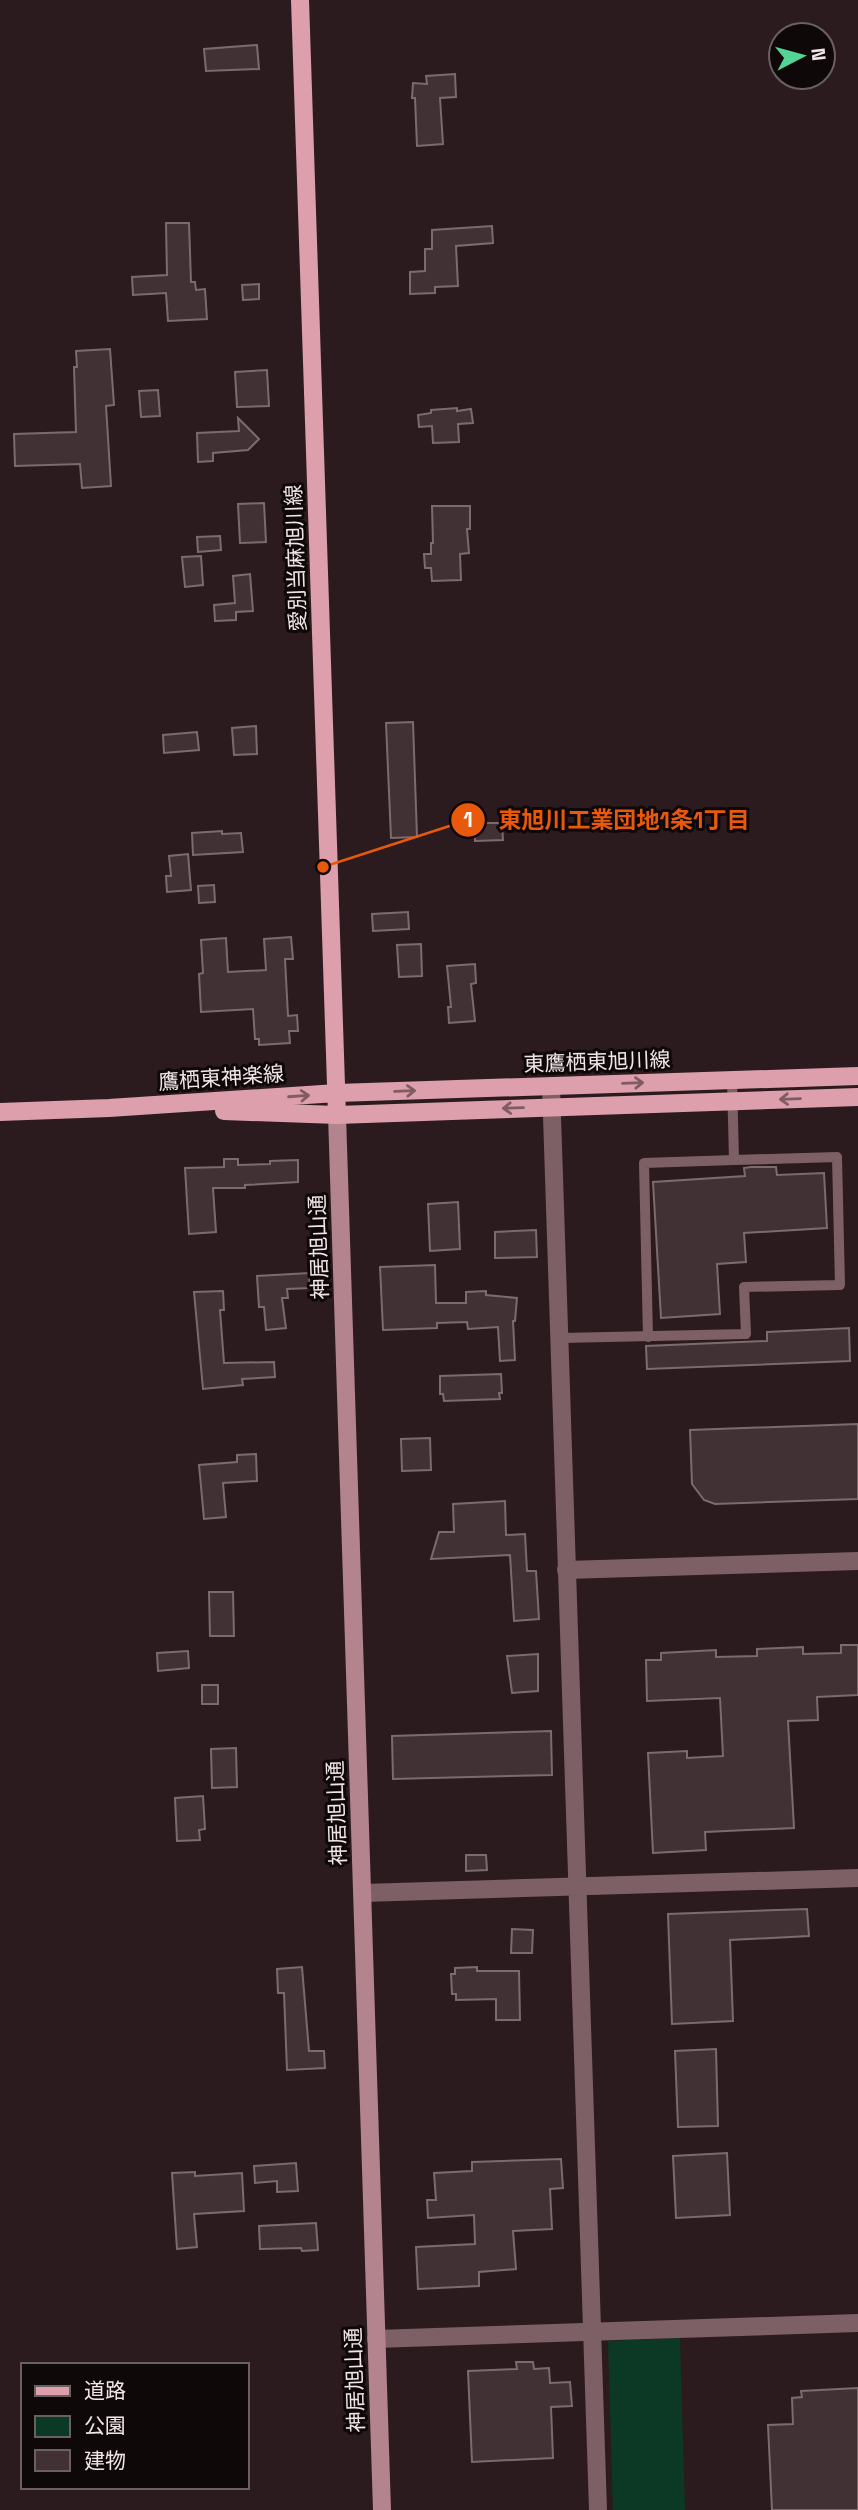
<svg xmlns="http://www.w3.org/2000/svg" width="858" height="2510" font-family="'Space Grotesk','Noto Sans JP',sans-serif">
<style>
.green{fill:#0b3925}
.building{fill:#423134;stroke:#7d6a6d;stroke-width:2}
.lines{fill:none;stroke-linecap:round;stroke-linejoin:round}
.lane{stroke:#7d6065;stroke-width:10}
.street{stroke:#7d6065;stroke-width:18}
.secondary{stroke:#b3848d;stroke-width:18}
.primary{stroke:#dc9fab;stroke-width:18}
.oneway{stroke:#805b62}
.labels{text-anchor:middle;stroke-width:6;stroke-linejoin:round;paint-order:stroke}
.street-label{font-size:21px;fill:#f0e5e7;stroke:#0f0809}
.leader{fill:none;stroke:#e8590c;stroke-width:2.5}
.callout-dot{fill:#e8590c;stroke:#0f0809;stroke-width:2.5}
.mark-label{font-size:21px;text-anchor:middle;font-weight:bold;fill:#fff}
.callout-label{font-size:23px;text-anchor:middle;font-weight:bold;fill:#e8590c;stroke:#0f0809;stroke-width:6;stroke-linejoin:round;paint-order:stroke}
</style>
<rect width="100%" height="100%" fill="#2b1b1e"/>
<polygon class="green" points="680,2338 685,2510 613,2510 608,2341"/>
<g class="building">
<polygon points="257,45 259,69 206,71 204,49"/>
<polygon points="455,74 456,97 440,98 443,144 417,146 415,98 412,98 413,83 427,84 426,76"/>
<polygon points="166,223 189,223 191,282 195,282 196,290 205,289 207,319 168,321 166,293 133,295 132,277 167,275"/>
<polygon points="492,226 493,243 456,246 458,286 435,287 435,293 410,294 410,272 425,271 425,249 432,249 432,230"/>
<polygon points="259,284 259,299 243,300 242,285"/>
<polygon points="110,349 114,405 106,406 111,486 82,488 80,464 15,466 14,434 76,432 74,367 77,367 76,351"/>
<polygon points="267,370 269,406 237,407 235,372"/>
<polygon points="158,390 160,416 141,417 139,391"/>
<polygon points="457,408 457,411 471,409 473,423 458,424 459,442 433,443 432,426 419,427 418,415 431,413 431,410"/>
<polygon points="238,418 259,439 248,450 213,453 213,461 198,462 197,433 239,431"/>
<polygon points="264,503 266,542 240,543 238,504"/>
<polygon points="432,506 470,506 470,529 467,529 469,553 460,554 461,580 432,581 431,568 425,568 424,554 431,554 431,543 433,543"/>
<polygon points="220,536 221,550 198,552 197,537"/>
<polygon points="201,556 203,585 185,587 182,557"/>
<polygon points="250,574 253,611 236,612 236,620 215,621 214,605 235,603 233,576"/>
<polygon points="413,722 417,837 391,838 386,723"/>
<polygon points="256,726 257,754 234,755 232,728"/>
<polygon points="197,732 199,750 164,753 163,735"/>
<polygon points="475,823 502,823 503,840 475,841"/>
<polygon points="222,831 222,834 241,833 243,852 193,855 192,833"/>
<polygon points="188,854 191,890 167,892 166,876 171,876 169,856"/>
<polygon points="214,885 215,902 199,903 198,886"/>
<polygon points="408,912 409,929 373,931 372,914"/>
<polygon points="291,937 293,959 285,959 288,1016 297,1015 298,1031 289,1031 290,1043 259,1045 259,1039 255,1039 253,1009 201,1012 199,974 203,973 201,940 226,938 228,972 266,970 264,939"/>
<polygon points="421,944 422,976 399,977 397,945"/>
<polygon points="475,964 476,983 471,984 475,1021 449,1023 448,1007 451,1007 447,966"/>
<polygon points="224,1159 238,1159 238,1165 270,1164 270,1161 298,1160 298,1182 245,1185 245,1188 213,1188 216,1232 189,1234 185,1168 224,1167"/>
<polygon points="751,1167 776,1167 777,1175 824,1173 827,1228 744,1233 746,1262 717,1264 720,1314 661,1318 653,1182 745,1176 744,1168"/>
<polygon points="458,1202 460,1249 430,1251 428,1204"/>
<polygon points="536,1230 537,1257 495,1258 495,1232"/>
<polygon points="435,1265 436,1303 466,1303 466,1292 486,1291 486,1295 517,1298 515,1321 513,1321 515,1360 500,1361 498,1327 468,1329 467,1322 437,1323 437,1328 383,1330 380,1267"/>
<polygon points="309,1273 310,1288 287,1289 288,1298 282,1298 286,1328 266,1330 264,1307 259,1307 257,1276"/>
<polygon points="223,1291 224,1310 220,1310 224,1363 274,1362 275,1377 242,1379 243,1385 203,1389 194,1292"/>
<polygon points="849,1328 850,1361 647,1369 646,1346 767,1341 767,1332"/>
<polygon points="501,1374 502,1393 499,1393 500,1399 444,1401 443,1394 440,1394 440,1376"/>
<polygon points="858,1424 858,1499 715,1504 704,1500 692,1484 690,1430"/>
<polygon points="430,1438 431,1470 402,1471 401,1439"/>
<polygon points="256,1454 257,1481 223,1483 226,1517 204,1519 199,1465 237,1462 237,1455"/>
<polygon points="505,1501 506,1535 525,1534 527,1571 536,1571 539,1619 514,1621 510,1555 431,1559 439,1532 454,1532 453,1504"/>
<polygon points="209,1592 233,1592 234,1636 210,1636"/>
<polygon points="841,1645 858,1645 858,1695 817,1697 818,1720 788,1721 794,1828 705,1832 706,1850 653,1853 648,1753 687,1751 687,1758 723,1756 720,1698 647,1701 646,1660 661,1660 661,1653 716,1650 716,1657 757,1656 757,1649 803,1647 803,1654 841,1653"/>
<polygon points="188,1651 189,1668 158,1671 157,1653"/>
<polygon points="538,1654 538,1691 512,1693 507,1656"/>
<rect x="202" y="1685" width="16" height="19"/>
<polygon points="551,1731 552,1775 393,1779 392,1736"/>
<polygon points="236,1748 237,1787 212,1788 211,1749"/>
<polygon points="203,1796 205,1829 199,1830 200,1840 177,1841 175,1798"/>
<polygon points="466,1855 486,1855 487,1870 466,1871"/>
<polygon points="807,1909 809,1936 730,1940 733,2021 672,2024 668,1914"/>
<polygon points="512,1929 533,1930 532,1953 511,1953"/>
<polygon points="302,1967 309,2051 324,2051 325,2068 287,2070 284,1993 278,1993 277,1969"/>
<polygon points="477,1967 477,1971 519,1971 520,2020 496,2020 496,1999 456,2000 456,1994 452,1994 451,1974 455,1974 455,1968"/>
<polygon points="716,2049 718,2126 678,2127 675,2051"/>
<polygon points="727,2153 730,2215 676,2218 673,2156"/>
<polygon points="561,2159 563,2188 550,2189 552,2229 513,2231 516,2269 479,2272 479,2286 418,2289 416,2247 475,2244 474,2215 428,2218 427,2200 436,2200 434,2173 472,2171 472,2162"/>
<polygon points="296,2163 298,2191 277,2192 277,2181 255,2183 254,2166"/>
<polygon points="195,2172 195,2176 242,2173 244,2211 194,2214 197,2247 177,2249 172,2173"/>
<polygon points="316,2223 318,2250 302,2251 301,2248 260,2249 259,2226"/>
<polygon points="516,2362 533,2362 534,2369 549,2368 550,2383 570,2382 572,2406 551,2407 553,2458 472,2462 468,2371 517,2369"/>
<polygon points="858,2388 858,2510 772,2510 768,2425 793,2424 792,2398 802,2397 801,2391"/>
</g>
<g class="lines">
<g class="lane">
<polyline points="648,1337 644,1163 734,1160"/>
<polyline points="561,1338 746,1334 744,1287 840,1285 837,1157 734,1160 732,1080"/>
</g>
<g class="street">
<polyline points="551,1086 598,2510"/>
<polyline points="566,1570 858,1561"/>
<polyline points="363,1893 858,1878"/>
<polyline points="376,2339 858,2323"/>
</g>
<polyline class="secondary" points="337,1115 382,2510"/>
<g class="primary">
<polyline points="300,0 337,1115"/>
<polyline points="224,1111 337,1115 858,1097"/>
<polyline points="0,1112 109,1108 337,1093 858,1076"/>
</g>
</g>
<defs><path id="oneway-shaft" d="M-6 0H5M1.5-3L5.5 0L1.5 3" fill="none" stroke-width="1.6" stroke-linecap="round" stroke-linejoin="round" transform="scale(1.75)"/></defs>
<g class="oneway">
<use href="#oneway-shaft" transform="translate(633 1083) rotate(-2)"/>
<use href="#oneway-shaft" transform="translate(405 1091) rotate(-2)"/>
<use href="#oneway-shaft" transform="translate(299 1096) rotate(-4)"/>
<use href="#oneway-shaft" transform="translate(790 1099) rotate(178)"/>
<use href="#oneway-shaft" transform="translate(513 1108) rotate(178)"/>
</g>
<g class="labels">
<g class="street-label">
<text transform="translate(296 558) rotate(-92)" y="7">愛別当麻旭川線</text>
<text transform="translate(597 1062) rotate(-2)" y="7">東鷹栖東旭川線</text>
<text transform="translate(221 1078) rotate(-4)" y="7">鷹栖東神楽線</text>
<text transform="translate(319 1247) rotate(-92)" y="7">神居旭山通</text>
<text transform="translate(337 1813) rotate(-92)" y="7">神居旭山通</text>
<text transform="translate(355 2380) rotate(-92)" y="7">神居旭山通</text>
</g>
</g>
<path class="leader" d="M323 867L468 820"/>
<g class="callout-dot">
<circle cx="323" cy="867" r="7"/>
<circle cx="468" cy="820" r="18"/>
</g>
<g class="mark-label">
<text x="468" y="827">1</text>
</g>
<g class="callout-label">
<text x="624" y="828">東旭川工業団地1条1丁目</text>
</g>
<rect x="21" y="2363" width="228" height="126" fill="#0f0809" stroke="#696062" stroke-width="2"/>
<rect x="35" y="2386" width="35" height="10" fill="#dc9fab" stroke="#696062" stroke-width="2"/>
<text x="84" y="2398" font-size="21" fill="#f0e5e7">道路</text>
<rect x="35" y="2416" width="35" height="21" fill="#0b3925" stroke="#696062" stroke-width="2"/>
<text x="84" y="2433" font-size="21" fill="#f0e5e7">公園</text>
<rect x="35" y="2450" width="35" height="21" fill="#423134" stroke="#696062" stroke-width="2"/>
<text x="84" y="2468" font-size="21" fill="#f0e5e7">建物</text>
<g transform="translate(802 56) rotate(84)"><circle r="33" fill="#0f0809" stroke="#696062" stroke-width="2"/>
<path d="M0-5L12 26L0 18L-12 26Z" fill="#53d396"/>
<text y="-10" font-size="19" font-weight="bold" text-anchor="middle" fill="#f0e5e7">N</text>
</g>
</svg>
